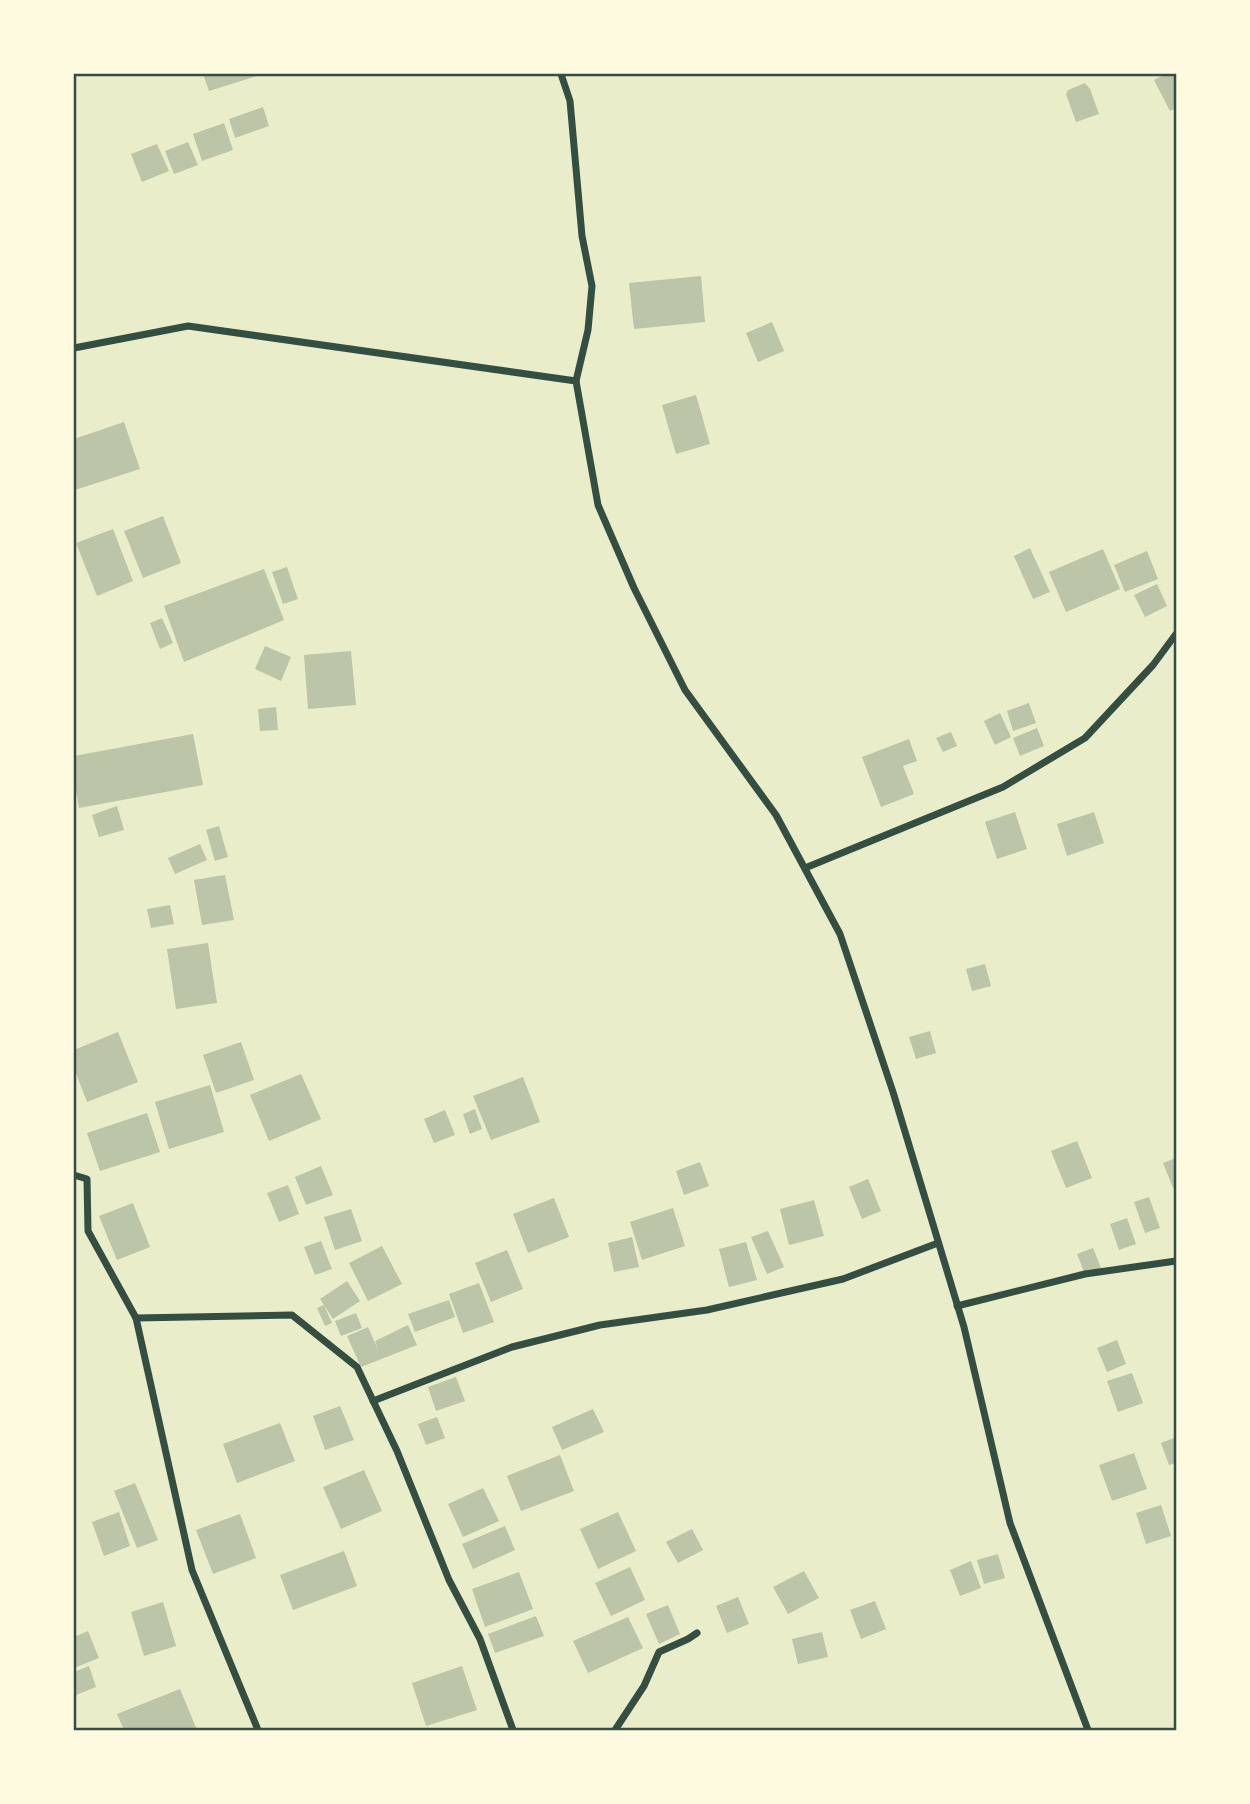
<svg xmlns="http://www.w3.org/2000/svg" width="1250" height="1804" font-family="'Roboto Condensed',sans-serif">
<style>
.building{fill:#bcc5a7}
.lines{fill:none;stroke-linecap:round;stroke-linejoin:round}
.minor{stroke:#344e41;stroke-width:7}
.neatline{fill:none;stroke:#344e41;stroke-width:2.5}
</style>
<rect width="100%" height="100%" fill="#e9edc9"/>
<g class="building">
<polygon points="203,74 263,74 209,91"/>
<polygon points="1166,74 1176,74 1176,108 1170,111 1154,80"/>
<polygon points="1085,83 1090,89 1099,114 1076,122 1066,94 1068,90"/>
<polygon points="263,107 269,126 235,138 229,119"/>
<polygon points="224,123 233,150 202,161 193,134"/>
<polygon points="188,142 198,165 174,174 165,151"/>
<polygon points="157,144 169,171 142,182 131,154"/>
<polygon points="701,276 705,322 634,329 629,283"/>
<polygon points="772,322 784,351 758,362 746,333"/>
<polygon points="696,395 710,444 676,454 662,405"/>
<polygon points="124,422 140,469 75,490 74,439"/>
<polygon points="163,516 181,563 143,578 124,531"/>
<polygon points="113,529 133,581 97,596 76,543"/>
<polygon points="1030,548 1050,592 1033,599 1014,556"/>
<polygon points="1103,549 1120,589 1066,612 1049,572"/>
<polygon points="1147,551 1158,579 1125,592 1114,565"/>
<polygon points="287,567 298,599 283,604 272,572"/>
<polygon points="264,569 284,620 184,662 164,606"/>
<polygon points="1157,584 1167,606 1145,617 1134,595"/>
<polygon points="162,618 173,643 160,649 150,623"/>
<polygon points="265,646 291,657 281,681 255,669"/>
<polygon points="351,651 356,705 308,709 304,655"/>
<polygon points="1029,703 1036,723 1013,731 1007,711"/>
<polygon points="276,707 278,730 260,731 258,709"/>
<polygon points="1000,713 1011,737 995,745 984,721"/>
<polygon points="1037,728 1044,746 1020,756 1013,738"/>
<polygon points="951,732 957,746 943,752 936,738"/>
<polygon points="193,734 203,785 79,808 74,777 74,756"/>
<polygon points="909,739 917,761 903,766 914,794 881,807 862,757"/>
<polygon points="117,806 124,830 99,837 92,815"/>
<polygon points="1015,812 1027,849 997,859 985,822"/>
<polygon points="1094,812 1104,843 1067,856 1057,824"/>
<polygon points="219,826 228,857 215,861 206,830"/>
<polygon points="200,844 207,860 175,874 168,858"/>
<polygon points="225,875 234,920 202,925 194,880"/>
<polygon points="170,905 174,924 151,928 147,909"/>
<polygon points="208,943 217,1003 176,1009 167,949"/>
<polygon points="985,964 991,986 972,991 966,969"/>
<polygon points="930,1031 936,1053 916,1059 909,1037"/>
<polygon points="118,1032 138,1082 87,1102 74,1068 74,1050"/>
<polygon points="241,1042 254,1080 216,1093 203,1055"/>
<polygon points="301,1074 321,1119 269,1141 250,1095"/>
<polygon points="523,1077 540,1122 491,1140 473,1096"/>
<polygon points="210,1085 224,1132 169,1149 155,1102"/>
<polygon points="475,1109 482,1129 470,1134 463,1114"/>
<polygon points="445,1110 455,1135 434,1143 424,1119"/>
<polygon points="147,1113 160,1152 100,1171 87,1133"/>
<polygon points="1077,1141 1092,1178 1066,1188 1051,1151"/>
<polygon points="1176,1158 1176,1187 1173,1188 1163,1163"/>
<polygon points="700,1162 709,1186 684,1195 676,1171"/>
<polygon points="321,1166 333,1195 306,1205 295,1177"/>
<polygon points="868,1179 881,1211 862,1219 849,1187"/>
<polygon points="288,1185 299,1214 279,1222 267,1193"/>
<polygon points="1149,1197 1160,1228 1145,1233 1134,1202"/>
<polygon points="554,1198 569,1237 528,1253 513,1214"/>
<polygon points="814,1200 824,1236 789,1245 780,1209"/>
<polygon points="133,1203 150,1247 117,1260 99,1216"/>
<polygon points="673,1208 685,1246 642,1260 630,1222"/>
<polygon points="351,1209 362,1241 335,1250 324,1217"/>
<polygon points="1127,1218 1136,1244 1119,1250 1110,1224"/>
<polygon points="768,1231 784,1267 767,1274 751,1237"/>
<polygon points="632,1237 639,1267 614,1272 608,1243"/>
<polygon points="321,1241 332,1269 315,1275 304,1247"/>
<polygon points="746,1242 757,1280 729,1287 719,1249"/>
<polygon points="382,1246 402,1284 368,1301 349,1263"/>
<polygon points="1093,1248 1101,1268 1085,1274 1077,1254"/>
<polygon points="507,1250 523,1289 491,1302 475,1263"/>
<polygon points="347,1281 360,1301 333,1319 324,1305 332,1323 325,1326 317,1308 324,1305 320,1299"/>
<polygon points="479,1283 494,1322 463,1333 449,1294"/>
<polygon points="449,1300 455,1317 415,1332 408,1314"/>
<polygon points="356,1313 362,1328 341,1336 335,1321"/>
<polygon points="408,1325 417,1345 361,1367 347,1336 368,1327 379,1352 375,1341"/>
<polygon points="1117,1340 1126,1364 1107,1372 1097,1348"/>
<polygon points="1132,1373 1143,1403 1118,1412 1107,1381"/>
<polygon points="456,1377 465,1401 436,1411 428,1387"/>
<polygon points="340,1406 354,1440 325,1450 313,1416"/>
<polygon points="593,1409 604,1432 562,1450 552,1427"/>
<polygon points="437,1417 445,1438 426,1445 418,1424"/>
<polygon points="280,1423 295,1461 237,1483 223,1444"/>
<polygon points="1176,1437 1176,1463 1169,1465 1161,1443"/>
<polygon points="1134,1453 1147,1489 1112,1501 1099,1465"/>
<polygon points="560,1455 574,1491 521,1511 507,1476"/>
<polygon points="364,1470 382,1511 341,1529 323,1487"/>
<polygon points="135,1483 158,1540 137,1548 114,1491"/>
<polygon points="483,1488 499,1521 463,1537 448,1504"/>
<polygon points="1161,1505 1171,1536 1146,1544 1136,1513"/>
<polygon points="119,1512 130,1546 104,1556 92,1522"/>
<polygon points="618,1512 636,1551 598,1569 580,1529"/>
<polygon points="240,1514 256,1558 213,1574 196,1530"/>
<polygon points="505,1526 515,1550 473,1569 462,1544"/>
<polygon points="692,1529 703,1550 678,1563 666,1542"/>
<polygon points="344,1551 357,1586 293,1610 280,1575"/>
<polygon points="998,1554 1005,1578 984,1584 977,1560"/>
<polygon points="971,1561 981,1588 960,1596 950,1570"/>
<polygon points="630,1567 645,1600 611,1616 595,1583"/>
<polygon points="804,1571 819,1598 788,1614 773,1587"/>
<polygon points="519,1572 533,1609 485,1627 472,1589"/>
<polygon points="738,1597 749,1624 727,1633 716,1606"/>
<polygon points="875,1601 886,1629 861,1639 850,1610"/>
<polygon points="163,1602 176,1646 144,1656 131,1612"/>
<polygon points="668,1605 680,1634 659,1644 646,1614"/>
<polygon points="536,1616 544,1636 495,1653 488,1634"/>
<polygon points="628,1617 643,1648 588,1673 573,1641"/>
<polygon points="88,1631 99,1658 74,1668 74,1637"/>
<polygon points="822,1632 828,1657 798,1664 792,1639"/>
<polygon points="89,1666 96,1687 76,1695 74,1672"/>
<polygon points="462,1666 477,1710 426,1726 412,1683"/>
<polygon points="180,1689 197,1730 124,1730 117,1714"/>
</g>
<g class="lines">
<g class="minor">
<polyline points="561,74 570,101 582,236 592,286 588,330 576,381"/>
<polyline points="74,348 188,326 576,381 598,505 634,588 685,690 776,815 840,934 893,1092 964,1327 1010,1523 1088,1730"/>
<polyline points="805,868 1003,787 1085,738 1153,665 1176,634"/>
<polyline points="74,1175 87,1179 88,1231 136,1318 192,1570 258,1730"/>
<polyline points="957,1306 1085,1274 1176,1261"/>
<polyline points="136,1318 292,1315 357,1367 397,1451 449,1580 480,1639 513,1730"/>
<polyline points="373,1401 512,1347 600,1325 707,1310 843,1279 938,1243"/>
<polyline points="615,1730 644,1686 659,1652 688,1639 697,1633"/>
</g>
</g>
<rect width="1250" height="1804" fill="none" stroke="#fefae0" stroke-width="150"/>
<rect x="75" y="75" width="1100" height="1654" class="neatline"/>
</svg>
